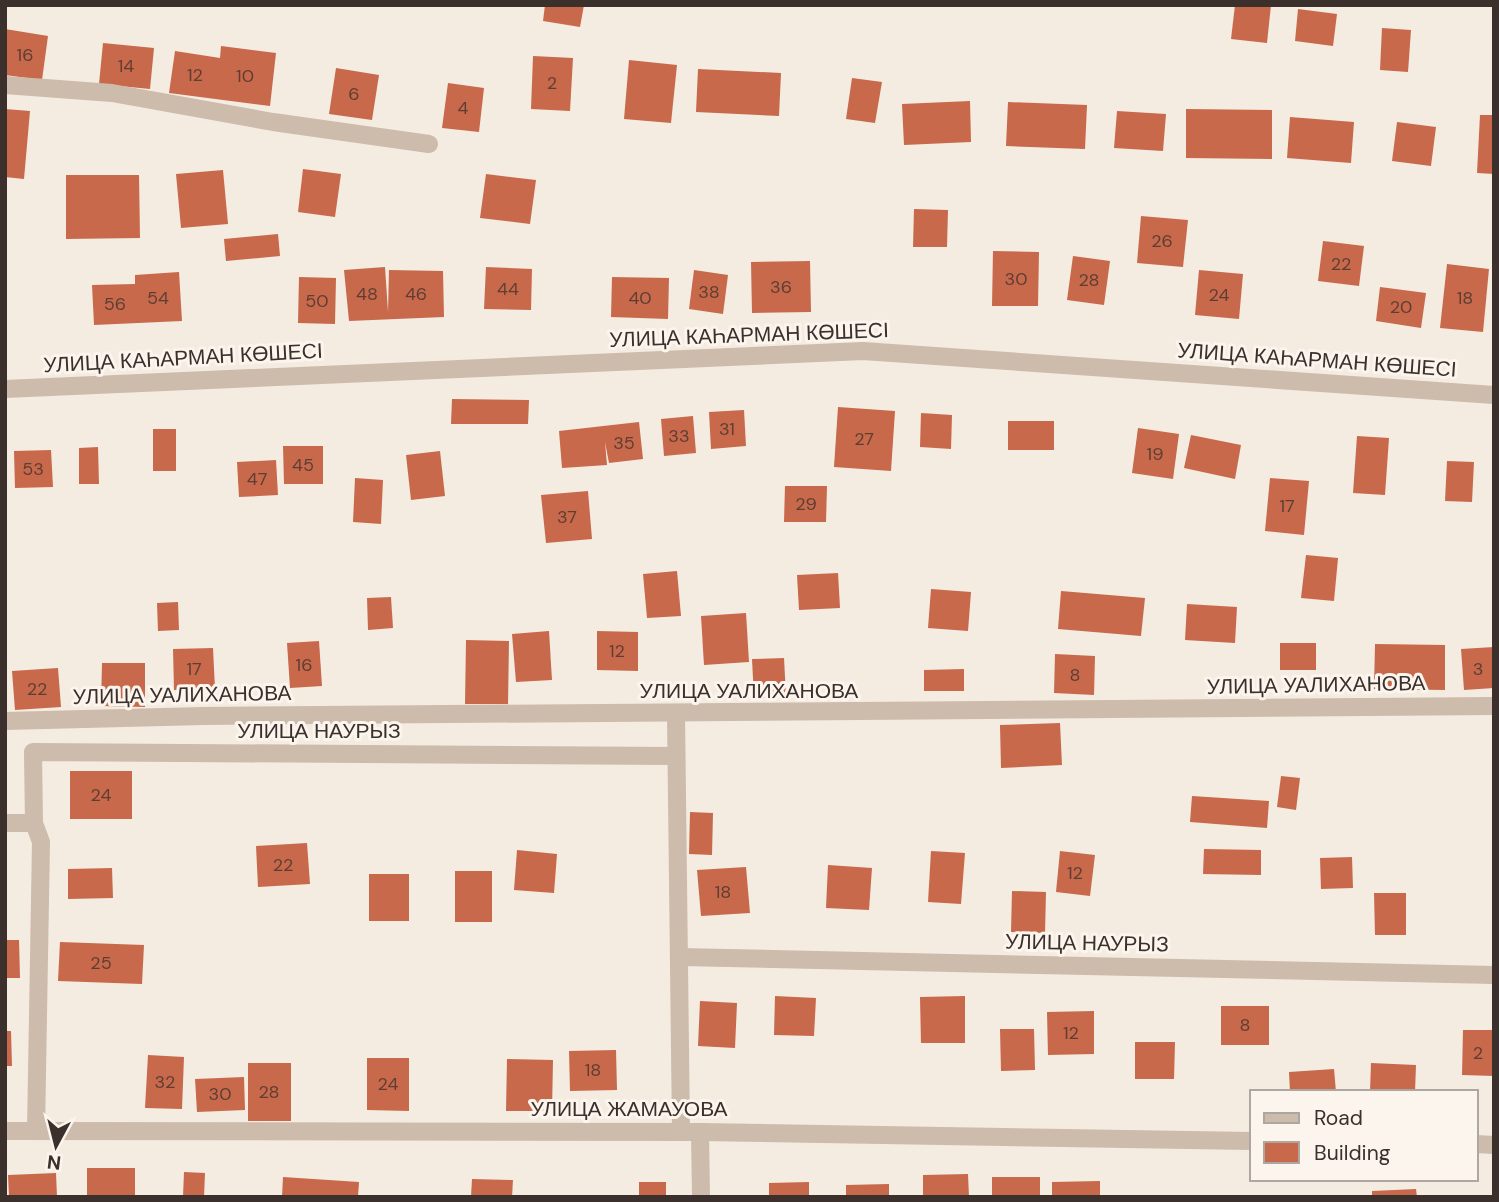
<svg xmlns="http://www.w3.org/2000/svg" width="1499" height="1202" font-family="'DM Sans',sans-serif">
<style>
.building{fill:#c8694b}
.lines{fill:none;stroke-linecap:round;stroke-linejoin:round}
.minor{stroke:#cdbbac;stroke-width:18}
.labels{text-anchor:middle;stroke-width:6;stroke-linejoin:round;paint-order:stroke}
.number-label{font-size:18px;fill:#5e3e33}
.street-label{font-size:21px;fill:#3b302b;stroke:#fbf5ee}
</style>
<rect width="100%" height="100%" fill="#f4ebe1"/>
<g class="building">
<polygon points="545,5 584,5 580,27 543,21"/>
<polygon points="1235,5 1271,5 1267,43 1231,39"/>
<polygon points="1298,9 1337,14 1333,46 1295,41"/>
<polygon points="1382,28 1411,30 1408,72 1380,70"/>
<polygon points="5,29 48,36 42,80 5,75"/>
<polygon points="103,43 154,48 150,89 99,84"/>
<polygon points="221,46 276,53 270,106 169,93 175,51 220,58"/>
<polygon points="533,56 573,58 570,111 531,109"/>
<polygon points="629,60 677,65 671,123 624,119"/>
<polygon points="336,68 379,75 372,120 329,114"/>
<polygon points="698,69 781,73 779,116 696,112"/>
<polygon points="852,78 882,82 875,123 846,119"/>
<polygon points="448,83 484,88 479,132 442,128"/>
<polygon points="970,101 971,142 904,145 902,104"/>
<polygon points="1008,102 1087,105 1085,149 1006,146"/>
<polygon points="5,109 30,111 24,179 5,177"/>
<polygon points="1186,109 1272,110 1272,159 1186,158"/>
<polygon points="1117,111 1166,114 1163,151 1114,148"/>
<polygon points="1480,115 1494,115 1494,174 1477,173"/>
<polygon points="1290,117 1354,122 1351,163 1287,158"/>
<polygon points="1397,122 1436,127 1431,166 1392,161"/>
<polygon points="303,169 341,174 335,217 298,212"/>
<polygon points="223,170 228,224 181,228 176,174"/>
<polygon points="486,174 536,180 530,224 480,218"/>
<polygon points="66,175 139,175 140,238 66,239"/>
<polygon points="914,209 948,210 947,247 913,247"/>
<polygon points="1141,216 1188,220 1183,267 1137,263"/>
<polygon points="278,234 280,256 226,261 224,239"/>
<polygon points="1323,241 1364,246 1359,286 1318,281"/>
<polygon points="993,251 1039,252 1038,306 992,306"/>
<polygon points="1073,256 1110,261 1104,305 1067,300"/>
<polygon points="810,261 811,312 752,313 751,262"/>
<polygon points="1447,264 1489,269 1483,332 1440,328"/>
<polygon points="385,267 388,312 389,270 443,271 444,317 349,321 344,270"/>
<polygon points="486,267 532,269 531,310 484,309"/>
<polygon points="694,270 728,275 723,314 689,309"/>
<polygon points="1199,270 1243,274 1239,319 1195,315"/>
<polygon points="179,272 182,321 94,325 92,285 135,284 135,275"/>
<polygon points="299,277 336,278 335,324 298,323"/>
<polygon points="612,277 669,278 668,319 611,317"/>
<polygon points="1380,287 1426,293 1421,328 1376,321"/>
<polygon points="452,399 529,400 528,424 451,424"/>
<polygon points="838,407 895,411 891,471 834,467"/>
<polygon points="744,410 746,446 711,449 709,412"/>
<polygon points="921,413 952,415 951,449 920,447"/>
<polygon points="693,416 696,453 664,456 661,419"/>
<rect x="1008" y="421" width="46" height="29"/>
<polygon points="639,422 643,459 609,463 605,442 607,465 562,468 559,431"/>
<polygon points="1138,428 1179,434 1173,479 1132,473"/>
<rect x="153" y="429" width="23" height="42"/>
<polygon points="1191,435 1241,445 1235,479 1184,468"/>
<polygon points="1357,436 1389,438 1385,495 1353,493"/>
<polygon points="283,446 323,446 323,484 284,484"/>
<polygon points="98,447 99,484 79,484 79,448"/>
<polygon points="51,450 53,487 15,488 14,451"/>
<polygon points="440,451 445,496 411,500 406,455"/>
<polygon points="276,460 278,495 239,497 237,462"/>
<polygon points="1447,461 1474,462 1472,502 1445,501"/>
<polygon points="355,478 383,480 381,524 353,522"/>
<polygon points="1270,478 1309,481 1304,535 1265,531"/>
<polygon points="785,486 827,486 826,522 784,522"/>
<polygon points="588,491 592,539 546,543 541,495"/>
<polygon points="1306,555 1338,558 1334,601 1301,598"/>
<polygon points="677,571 681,616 647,618 643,574"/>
<polygon points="838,573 840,608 799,610 797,575"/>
<polygon points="931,589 971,592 968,631 928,628"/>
<polygon points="1061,591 1145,598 1141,636 1058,629"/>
<polygon points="391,597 393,628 368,630 367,598"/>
<polygon points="178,602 179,630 158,631 157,603"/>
<polygon points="1187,604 1237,607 1235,643 1185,640"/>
<polygon points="746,613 749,662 704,665 701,616"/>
<polygon points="549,631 552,680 516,682 512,634"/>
<polygon points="597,631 638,632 638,671 597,670"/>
<polygon points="466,640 509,641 508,704 465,704"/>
<polygon points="319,641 322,686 290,688 287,643"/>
<rect x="1280" y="643" width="36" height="27"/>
<polygon points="1375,644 1445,645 1445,690 1374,689"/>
<polygon points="1494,647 1494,688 1464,690 1461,649"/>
<polygon points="213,648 215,689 174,690 173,649"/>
<polygon points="1055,654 1095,656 1094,695 1054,693"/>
<polygon points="784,658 786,696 754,698 752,659"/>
<polygon points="102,663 145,663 145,707 101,706"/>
<polygon points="58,668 61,707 15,710 12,671"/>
<polygon points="964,669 964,691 924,691 924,670"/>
<polygon points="1060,723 1062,765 1001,768 1000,725"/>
<rect x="70" y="771" width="62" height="48"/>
<polygon points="1281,776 1300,778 1296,810 1277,807"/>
<polygon points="1192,796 1269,801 1267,828 1190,822"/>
<polygon points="690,812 713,813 712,855 689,854"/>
<polygon points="307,843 310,884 258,887 256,846"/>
<polygon points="1204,849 1261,850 1261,875 1203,874"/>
<polygon points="517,850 557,854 554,893 514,890"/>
<polygon points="931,851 965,853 961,904 928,902"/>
<polygon points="1060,851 1095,855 1090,896 1056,892"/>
<polygon points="1352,857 1353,888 1321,889 1320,858"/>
<polygon points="828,865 872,868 869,910 826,908"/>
<polygon points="746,867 750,913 701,916 697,870"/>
<polygon points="112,868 113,898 68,899 68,869"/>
<rect x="455" y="871" width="37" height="51"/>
<rect x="369" y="874" width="40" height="47"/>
<polygon points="1012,891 1046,892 1045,933 1011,932"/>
<polygon points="1374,893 1406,893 1406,935 1375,935"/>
<polygon points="5,940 19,940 20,978 5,978"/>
<polygon points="60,942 144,945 142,984 58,981"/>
<polygon points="775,996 816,998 814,1036 774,1035"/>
<polygon points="965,996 965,1043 921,1043 920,997"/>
<polygon points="700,1001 737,1003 735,1048 698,1046"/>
<rect x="1221" y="1006" width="48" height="39"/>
<polygon points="1094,1011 1094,1054 1048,1055 1047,1012"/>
<polygon points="1000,1029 1034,1029 1035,1070 1001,1071"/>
<polygon points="1463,1030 1494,1030 1494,1076 1462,1075"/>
<polygon points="5,1031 11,1031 12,1066 5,1066"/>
<polygon points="1135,1042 1175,1042 1174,1079 1135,1079"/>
<polygon points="616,1050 617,1090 570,1091 569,1051"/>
<polygon points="148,1055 184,1057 182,1109 145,1108"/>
<polygon points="367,1058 409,1058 409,1111 367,1110"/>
<polygon points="507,1059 553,1060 552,1111 506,1111"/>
<rect x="248" y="1063" width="43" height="58"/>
<polygon points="1371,1063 1416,1065 1415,1092 1370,1092"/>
<polygon points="1334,1069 1336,1092 1290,1092 1289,1072"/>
<polygon points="244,1077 245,1110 197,1112 195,1079"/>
<rect x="87" y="1168" width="48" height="28"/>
<polygon points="184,1172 205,1173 204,1197 183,1197"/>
<polygon points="56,1173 57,1197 9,1197 8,1175"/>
<polygon points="968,1174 969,1197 923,1197 923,1175"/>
<polygon points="283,1177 359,1182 358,1197 282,1197"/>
<rect x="992" y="1177" width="48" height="20"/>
<polygon points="472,1179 513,1180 512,1197 471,1197"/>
<polygon points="1100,1181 1100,1197 1052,1197 1052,1182"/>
<rect x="639" y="1182" width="27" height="15"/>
<polygon points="809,1182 809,1197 769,1197 769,1183"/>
<polygon points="889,1184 889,1197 846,1197 846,1185"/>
<polygon points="1416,1189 1417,1197 1372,1197 1372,1191"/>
</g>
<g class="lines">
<g class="minor">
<polyline points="5,85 112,93 273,122 429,144"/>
<polyline points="5,389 863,351 1494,395"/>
<polyline points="676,714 681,1132"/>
<polyline points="5,721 203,716 1494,706"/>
<polyline points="5,823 34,823 41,842 36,1131"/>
<polyline points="34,823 33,752 676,756"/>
<polyline points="680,957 1494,975"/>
<polyline points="5,1131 700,1132 1252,1141"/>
<polyline points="700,1132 701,1197"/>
<polyline points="1476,1144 1494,1145"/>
</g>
</g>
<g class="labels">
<g class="number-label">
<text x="25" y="61">16</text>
<text x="126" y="72">14</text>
<text x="195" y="81">12</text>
<text x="245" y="82">10</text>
<text x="552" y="89">2</text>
<text x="354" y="100">6</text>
<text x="463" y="114">4</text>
<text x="1162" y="247">26</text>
<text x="1341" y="270">22</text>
<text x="1016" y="285">30</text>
<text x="1089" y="286">28</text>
<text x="781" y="293">36</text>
<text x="508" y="295">44</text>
<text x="709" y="298">38</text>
<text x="367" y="300">48</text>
<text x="416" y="300">46</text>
<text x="1219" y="301">24</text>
<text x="158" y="304">54</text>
<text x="640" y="304">40</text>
<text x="1465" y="304">18</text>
<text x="317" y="307">50</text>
<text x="115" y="310">56</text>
<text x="1401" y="313">20</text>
<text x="727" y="435">31</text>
<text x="679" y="442">33</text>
<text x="864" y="445">27</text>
<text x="624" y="449">35</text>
<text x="1155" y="460">19</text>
<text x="303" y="471">45</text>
<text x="33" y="475">53</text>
<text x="257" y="485">47</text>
<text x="806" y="510">29</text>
<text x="1287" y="512">17</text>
<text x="567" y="523">37</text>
<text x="617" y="657">12</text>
<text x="304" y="671">16</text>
<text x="194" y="675">17</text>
<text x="1478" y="675">3</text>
<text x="1075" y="681">8</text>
<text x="37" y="695">22</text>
<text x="101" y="801">24</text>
<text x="283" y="871">22</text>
<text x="1075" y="879">12</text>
<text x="723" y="898">18</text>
<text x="101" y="969">25</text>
<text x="1245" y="1031">8</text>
<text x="1071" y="1039">12</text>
<text x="1478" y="1059">2</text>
<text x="593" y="1076">18</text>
<text x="165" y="1088">32</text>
<text x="388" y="1090">24</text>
<text x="269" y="1098">28</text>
<text x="220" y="1100">30</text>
</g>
<g class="street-label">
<text transform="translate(749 335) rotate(-2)" y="7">УЛИЦА КАҺАРМАН КӨШЕСІ</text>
<text transform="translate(183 358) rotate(-3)" y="7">УЛИЦА КАҺАРМАН КӨШЕСІ</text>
<text transform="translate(1317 360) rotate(4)" y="7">УЛИЦА КАҺАРМАН КӨШЕСІ</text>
<text transform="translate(1316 685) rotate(-1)" y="7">УЛИЦА УАЛИХАНОВА</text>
<text x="749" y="698">УЛИЦА УАЛИХАНОВА</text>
<text transform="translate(182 695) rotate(-1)" y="7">УЛИЦА УАЛИХАНОВА</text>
<text x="319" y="738">УЛИЦА НАУРЫЗ</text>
<text transform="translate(1087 943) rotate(1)" y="7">УЛИЦА НАУРЫЗ</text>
<text x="629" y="1116">УЛИЦА ЖАМАУОВА</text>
</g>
</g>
<rect width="1499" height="1202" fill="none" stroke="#3b302b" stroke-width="14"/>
<rect x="1250" y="1090" width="228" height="91" fill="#fbf5ee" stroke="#aea6a0" stroke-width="2"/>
<rect x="1264" y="1113" width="35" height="10" fill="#cdbbac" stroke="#aea6a0" stroke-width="2"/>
<text x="1314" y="1125" font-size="21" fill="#3b302b">Road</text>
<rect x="1264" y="1142" width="35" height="21" fill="#c8694b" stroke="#aea6a0" stroke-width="2"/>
<text x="1314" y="1160" font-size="21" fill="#3b302b">Building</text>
<g transform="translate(56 1146) rotate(187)" stroke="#fbf5ee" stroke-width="5" paint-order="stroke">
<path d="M0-5L12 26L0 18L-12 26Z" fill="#3b302b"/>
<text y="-10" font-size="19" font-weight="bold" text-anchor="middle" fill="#3b302b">N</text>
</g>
</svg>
